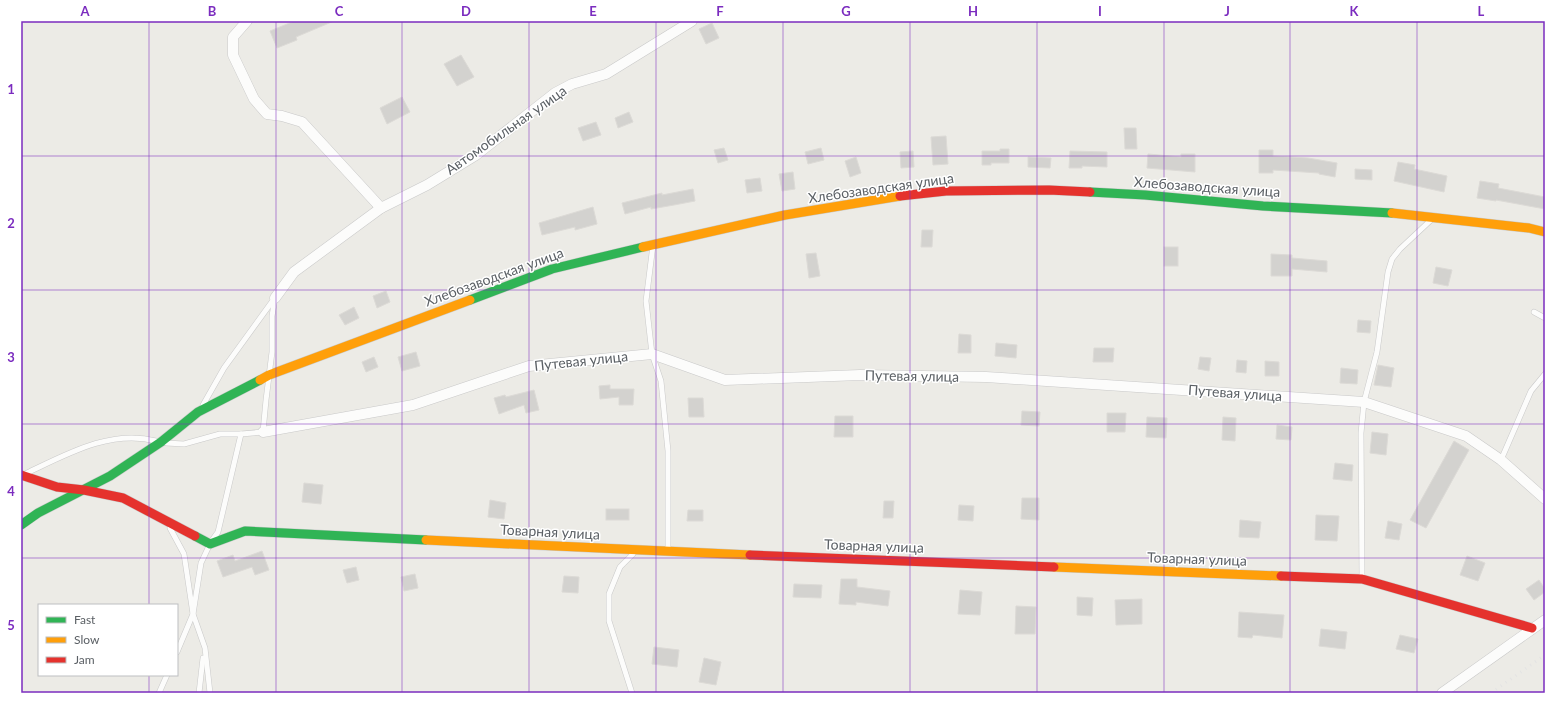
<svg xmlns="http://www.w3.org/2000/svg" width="1566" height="714" font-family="Lato,sans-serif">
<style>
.building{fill:#d3d2cf;stroke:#dcdad6}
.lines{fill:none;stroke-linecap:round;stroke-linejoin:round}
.lane-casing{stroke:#c9c9c9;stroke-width:6}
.street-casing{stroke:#c9c9c9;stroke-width:11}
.fast-casing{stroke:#c9caca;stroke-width:10}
.slow-casing{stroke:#c9caca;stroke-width:10}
.jam-casing{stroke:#c9caca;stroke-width:10}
.lane{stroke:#fcfcfb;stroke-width:5}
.street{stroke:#fcfcfb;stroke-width:10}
.fast{stroke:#30b455;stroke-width:9}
.slow{stroke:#ff9f0a;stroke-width:9}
.jam{stroke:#e5322d;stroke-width:9}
.rail{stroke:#e3e3e3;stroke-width:3;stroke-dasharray:1 5;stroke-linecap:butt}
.grid{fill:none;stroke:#7b2cbf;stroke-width:1;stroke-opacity:0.55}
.labels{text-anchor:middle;stroke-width:3;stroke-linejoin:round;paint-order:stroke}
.street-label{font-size:14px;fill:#5b6065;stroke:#fff}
.neatline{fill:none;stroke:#7b2cbf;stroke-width:1.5}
.grid-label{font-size:13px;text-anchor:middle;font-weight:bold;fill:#7b2cbf}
</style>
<rect width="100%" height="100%" fill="#ecebe6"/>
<g class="building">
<polygon points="292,21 334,21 296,37 297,40 277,48 270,31 292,22"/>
<polygon points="712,23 719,38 706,44 699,29"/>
<polygon points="461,55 474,77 457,86 444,64"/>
<polygon points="402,97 410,112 387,124 380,108"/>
<polygon points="629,112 633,122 618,128 615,118"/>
<polygon points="596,122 601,135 583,141 578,128"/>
<polygon points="1124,128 1136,128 1137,149 1125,149"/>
<polygon points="946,136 948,164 933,165 931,137"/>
<polygon points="724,148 728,160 718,163 714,150"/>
<polygon points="821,148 824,160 808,164 805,152"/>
<polygon points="1000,149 1009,149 1009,163 991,163 991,165 982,165 982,151 1000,151"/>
<polygon points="1259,150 1273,150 1273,156 1308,158 1337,163 1335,177 1319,174 1319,173 1273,170 1273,173 1259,173"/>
<polygon points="913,151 914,167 901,168 900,152"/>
<polygon points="1070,151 1107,152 1107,167 1082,166 1082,168 1069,168"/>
<polygon points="1148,154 1181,157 1181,154 1195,154 1195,172 1147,168"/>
<polygon points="856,157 861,173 850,177 845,161"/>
<polygon points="1028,157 1051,158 1050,168 1028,167"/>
<polygon points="1398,162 1415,165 1414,169 1447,176 1444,192 1394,181"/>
<polygon points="1355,169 1372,170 1372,180 1355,179"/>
<polygon points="793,172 795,189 782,191 779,174"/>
<polygon points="760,178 762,191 747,193 745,180"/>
<polygon points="1480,181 1499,184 1498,188 1545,197 1545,209 1496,200 1496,201 1477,198"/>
<polygon points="693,189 695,201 674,205 651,209 651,207 625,214 622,203 662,193 662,195"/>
<polygon points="593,207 597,224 575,230 575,227 542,235 539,223"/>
<polygon points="922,230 933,230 932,247 921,247"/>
<rect x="1164" y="247" width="14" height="19"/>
<polygon points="816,253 820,276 809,278 806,254"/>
<polygon points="1271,254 1292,255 1292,258 1327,261 1327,272 1292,269 1292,276 1271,276"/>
<polygon points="1436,267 1452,270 1448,286 1433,283"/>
<polygon points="386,291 390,302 377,308 373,296"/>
<polygon points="354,307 359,318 345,325 339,315"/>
<polygon points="1358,320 1371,321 1370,333 1357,332"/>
<polygon points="959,334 971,335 971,353 958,353"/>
<polygon points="996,343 1017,345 1016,358 995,356"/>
<polygon points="1094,348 1114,348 1113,362 1093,362"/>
<polygon points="416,352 420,366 402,371 398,357"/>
<polygon points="374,357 378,367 366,372 362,362"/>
<polygon points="1200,357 1211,358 1209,371 1198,369"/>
<polygon points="1237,360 1247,361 1246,373 1236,372"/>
<polygon points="1265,361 1279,362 1279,376 1265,376"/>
<polygon points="1378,365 1394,368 1391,387 1374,385"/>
<polygon points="1341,368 1358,370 1357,384 1340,383"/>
<polygon points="610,385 610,389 634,389 633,405 619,405 619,397 600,399 599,386"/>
<polygon points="534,390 539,410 526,413 524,405 499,414 494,398 505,395 506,397"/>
<polygon points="688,398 703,398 704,417 689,417"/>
<polygon points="1022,411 1040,412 1039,426 1021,425"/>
<polygon points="1107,413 1126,413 1125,432 1107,432"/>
<polygon points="835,416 853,416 853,437 834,437"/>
<polygon points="1147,417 1167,418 1166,438 1146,437"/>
<polygon points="1223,417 1236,418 1235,441 1222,440"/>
<polygon points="1277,425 1292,427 1291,440 1276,439"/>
<polygon points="1372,432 1388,434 1386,455 1370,453"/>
<polygon points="1454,441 1469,450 1426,528 1410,520"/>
<polygon points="1335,463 1353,465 1352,481 1333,479"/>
<polygon points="304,483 323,485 321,504 302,502"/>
<polygon points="1022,498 1039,498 1039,520 1021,519"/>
<polygon points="490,500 506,503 504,519 488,517"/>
<polygon points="884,501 894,501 893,518 883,518"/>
<polygon points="959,505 974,506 973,521 958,520"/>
<rect x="606" y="509" width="23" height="11"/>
<polygon points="688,510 703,510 703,521 687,521"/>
<polygon points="1316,515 1339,516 1337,541 1315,540"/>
<polygon points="1240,520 1261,522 1259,538 1239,537"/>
<polygon points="1388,521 1402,524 1399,540 1385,538"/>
<polygon points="262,551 269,570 255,575 252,567 223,577 217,561 233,555 235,561"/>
<polygon points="1467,556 1485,563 1478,581 1460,575"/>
<polygon points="356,567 359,580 347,583 343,570"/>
<polygon points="415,574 418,588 404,591 401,577"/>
<polygon points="564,576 579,577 578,593 562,592"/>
<polygon points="841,579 857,579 857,587 890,591 888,606 856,602 856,605 839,604"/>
<polygon points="1539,580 1545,589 1545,592 1534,600 1526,589"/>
<polygon points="794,584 822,585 821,598 793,597"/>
<polygon points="960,590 982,592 980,615 958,614"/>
<polygon points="1077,597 1093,598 1092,616 1077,615"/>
<polygon points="1142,599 1142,624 1116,625 1115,600"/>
<polygon points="1016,606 1036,607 1035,634 1015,634"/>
<polygon points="1239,612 1284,615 1282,638 1253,635 1252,638 1238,637"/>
<polygon points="1321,629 1347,632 1345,649 1319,646"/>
<polygon points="1400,635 1418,639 1414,653 1396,649"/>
<polygon points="654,647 679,650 677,667 652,664"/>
<polygon points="704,658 721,662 716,685 699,682"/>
</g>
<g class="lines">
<defs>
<g id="lane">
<polyline points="653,245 646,301 652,354 661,381 668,451 668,551"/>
<polyline points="1534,312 1545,318"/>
<polyline points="203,405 224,368 274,299"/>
<polyline points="166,443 184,444 220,434 241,434 263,432 266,400 272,352 272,316 275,298"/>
<polyline points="1501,460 1531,391 1545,374"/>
<path d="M27,473c40,-19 84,-44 129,-32"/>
<polyline points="170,528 184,554 193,614 177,652"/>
<polyline points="213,539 218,532 241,434"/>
<polyline points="209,546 201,563 193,614 205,648 210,693"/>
<polyline points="1362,578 1361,433 1364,402 1377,352 1388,272 1392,259 1400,249 1432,219"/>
<polyline points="159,693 167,675"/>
<polyline points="199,693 203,658"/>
<polyline points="632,693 609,621 609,594 620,567 633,554"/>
</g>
<g id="street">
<polyline points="247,21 233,37 233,55 254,99 267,114 282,116 302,122 381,208"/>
<polyline points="275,298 294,272 381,208 427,185 476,155 555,93 572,84 606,74 692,21"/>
<polyline points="263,432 413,405 529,366 652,354 725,380 860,375 986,377 1364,402 1466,436 1501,460 1545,499"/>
<polyline points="1442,693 1545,620"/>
</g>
<g id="fast">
<polyline points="1090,192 1145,195 1263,206 1392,213"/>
<polyline points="470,300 552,269 643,247"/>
<polyline points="21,525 38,513 110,476 161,442 198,412 260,380"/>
<polyline points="195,536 210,544 245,531 426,540"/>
</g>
<g id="slow">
<polyline points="1392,213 1529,228 1545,232"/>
<polyline points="643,247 785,215 900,196"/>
<polyline points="260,380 269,375 470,300"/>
<polyline points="426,540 750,555"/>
<polyline points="1054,567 1281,576"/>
</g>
<g id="jam">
<polyline points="900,196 946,191 1049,190 1090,192"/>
<polyline points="21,475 57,487 84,490 123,498 195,536"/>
<polyline points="750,555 1054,567"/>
<polyline points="1281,576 1362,579 1532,628"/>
</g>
</defs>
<use href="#lane" class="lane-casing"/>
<use href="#street" class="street-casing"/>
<use href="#fast" class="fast-casing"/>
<use href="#slow" class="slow-casing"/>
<use href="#jam" class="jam-casing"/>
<use href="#lane" class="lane"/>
<use href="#street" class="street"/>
<use href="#fast" class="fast"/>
<use href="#slow" class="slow"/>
<use href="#jam" class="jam"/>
<polyline class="rail" points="1491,693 1545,655"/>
</g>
<path class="grid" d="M149,21v584M276,21v672M402,21v672M529,21v672M656,21v672M783,21v672M910,21v672M1037,21v672M1164,21v672M1290,21v672M1417,21v672M21,156h1524M21,290h1524M21,424h1524M21,558h1524M149,675v18"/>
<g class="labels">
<g class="street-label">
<text transform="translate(506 130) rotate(-35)" y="5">Автомобильная улица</text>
<text transform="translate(1207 187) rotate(4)" y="5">Хлебозаводская улица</text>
<text transform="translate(881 188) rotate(-8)" y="5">Хлебозаводская улица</text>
<text transform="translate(494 277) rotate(-20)" y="5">Хлебозаводская улица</text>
<text transform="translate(581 361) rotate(-6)" y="5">Путевая улица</text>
<text transform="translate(912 376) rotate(1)" y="5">Путевая улица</text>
<text transform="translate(1235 393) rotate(4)" y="5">Путевая улица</text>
<text transform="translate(550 532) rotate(3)" y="5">Товарная улица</text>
<text transform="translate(874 546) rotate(2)" y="5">Товарная улица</text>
<text transform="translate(1197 559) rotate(2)" y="5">Товарная улица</text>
</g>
</g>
<rect width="1566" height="714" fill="none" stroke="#ffffff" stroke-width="44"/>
<rect x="38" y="604" width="140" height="72" fill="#ffffff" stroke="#bdbfc1"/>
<rect x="46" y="617" width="20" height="6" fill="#30b455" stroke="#bdbfc1"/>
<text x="74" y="624" font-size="12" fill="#5b6065">Fast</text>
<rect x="46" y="637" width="20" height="6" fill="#ff9f0a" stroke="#bdbfc1"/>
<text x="74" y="644" font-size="12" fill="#5b6065">Slow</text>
<rect x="46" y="657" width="20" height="6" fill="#e5322d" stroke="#bdbfc1"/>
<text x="74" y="664" font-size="12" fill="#5b6065">Jam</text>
<rect x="22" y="22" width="1522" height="670" class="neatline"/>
<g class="grid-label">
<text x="85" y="16">A</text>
<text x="212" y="16">B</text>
<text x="339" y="16">C</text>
<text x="466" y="16">D</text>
<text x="593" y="16">E</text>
<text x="720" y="16">F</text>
<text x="846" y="16">G</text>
<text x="973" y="16">H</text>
<text x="1100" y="16">I</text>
<text x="1227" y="16">J</text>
<text x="1354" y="16">K</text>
<text x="1481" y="16">L</text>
<text x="11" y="94">1</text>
<text x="11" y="228">2</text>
<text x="11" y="362">3</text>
<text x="11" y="496">4</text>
<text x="11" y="630">5</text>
</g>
</svg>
